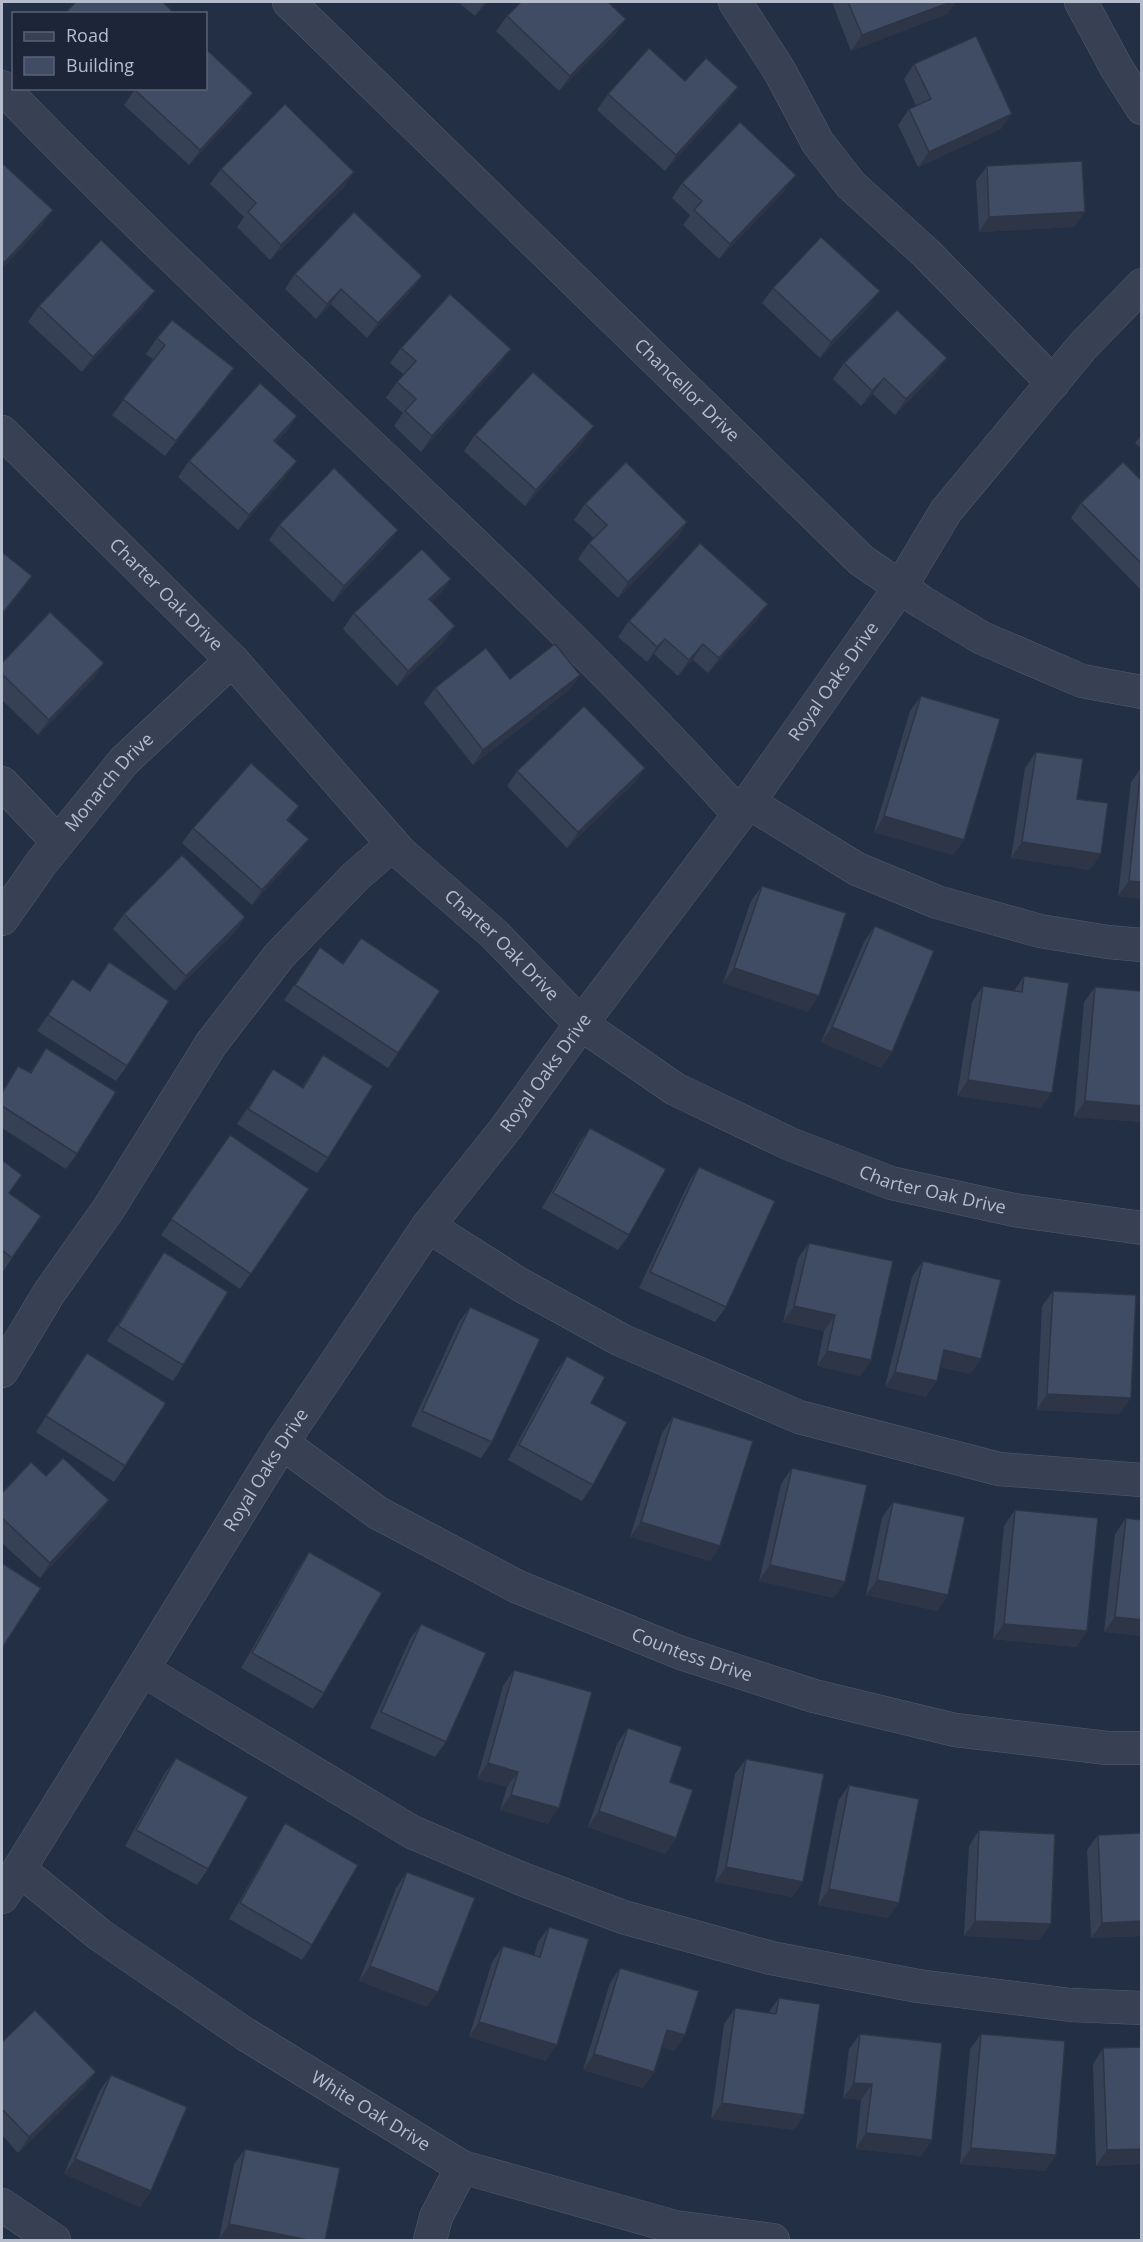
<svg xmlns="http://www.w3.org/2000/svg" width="1143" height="2242" font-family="'Open Sans',sans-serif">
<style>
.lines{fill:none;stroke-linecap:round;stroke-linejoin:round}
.minor-casing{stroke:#535c6d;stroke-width:34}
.minor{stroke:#384153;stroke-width:33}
.wall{fill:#374156}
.shaded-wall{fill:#2d3546}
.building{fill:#404c64;stroke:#2d3546;stroke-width:1.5}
.labels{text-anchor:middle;stroke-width:4.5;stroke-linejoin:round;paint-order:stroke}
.street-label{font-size:18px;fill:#b5bdcd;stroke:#1d2638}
</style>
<rect width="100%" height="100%" fill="#232f44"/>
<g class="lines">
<defs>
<g id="minor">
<path id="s1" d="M289,2l572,558 61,42 60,36 100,43 60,11"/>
<polyline points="735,2 779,70 818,143 851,185 926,253 1053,383"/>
<polyline points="1081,2 1116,67 1142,108"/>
<path d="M2,87c239,249 506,471 737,727"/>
<path id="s2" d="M2,432l230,228 168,192 94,82 87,90 94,65 115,55 101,39 123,27 128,18"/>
<polyline points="2,783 58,842"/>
<polyline points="748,802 857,869 937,902 1040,931 1108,942 1142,945"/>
<path id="s3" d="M2,919l40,-57 82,-101 108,-101"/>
<polyline points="428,1226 519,1284 621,1340 799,1417 999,1469 1142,1480"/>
<polyline points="2,1371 49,1293 109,1208 211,1044 279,956 356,876 393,844"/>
<path id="s4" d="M282,1443l96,70 140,74 163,66 133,43 141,34 152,18h35"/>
<polyline points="143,1670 412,1832 522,1879 623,1917 771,1958 918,1986 1071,2005 1142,2008"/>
<path id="s5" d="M20,1870l80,65 145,99 217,133 213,60 98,13"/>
<path id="s6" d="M2,1897l280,-454 146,-217 78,-98 75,-104 164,-217 156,-221 45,-75 137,-165 59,-61"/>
<polyline points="2,2205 54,2240"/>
<polyline points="430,2240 436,2217 462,2167"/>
</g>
</defs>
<use href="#minor" class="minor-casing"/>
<use href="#minor" class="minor"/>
</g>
<g class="wall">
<polygon points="458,2 488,2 475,16"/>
<polygon points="832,2 956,2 947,14 851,51"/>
<polygon points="507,16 626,19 615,34 559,91 496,31"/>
<polygon points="914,64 1001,129 918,167 898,125 909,109 916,106 904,79"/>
<polygon points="685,81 727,102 665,171 597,110 608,94"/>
<polygon points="136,88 242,108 189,165 124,105"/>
<polygon points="987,166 1085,212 1074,227 979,232 976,181"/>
<polygon points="221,169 354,172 343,188 270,260 237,227 244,217 210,184"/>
<polygon points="682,183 785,190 719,259 683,225 690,215 672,198"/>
<polygon points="295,274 422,276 411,291 367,338 331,304 316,319 285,289"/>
<polygon points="773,288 869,306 820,358 762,303"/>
<polygon points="39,306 144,306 82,372 28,322"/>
<polygon points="157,338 223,383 165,456 112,415 154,360 146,354"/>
<polygon points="401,348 500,364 421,452 394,426 403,413 386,398 397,382 404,375 390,363"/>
<polygon points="844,363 936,373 895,415 873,394 861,406 833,379"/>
<polygon points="297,416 286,432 276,442 286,477 238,530 178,477 189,461"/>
<polygon points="1142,434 1142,449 1135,443"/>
<polygon points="475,435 583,442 525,506 464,451"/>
<polygon points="1142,481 1142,591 1071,518 1081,503"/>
<polygon points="585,504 687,522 677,538 618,598 578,559 589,543 594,538 574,520"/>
<polygon points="279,525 398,530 387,545 333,602 269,540"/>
<polygon points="451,579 440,594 431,602 444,642 397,686 343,629 354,613"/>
<polygon points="757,620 708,673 693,660 678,676 654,654 647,662 618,637 629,621"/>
<polygon points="2,663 104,663 93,679 38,735 2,700"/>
<polygon points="580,675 569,690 473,765 424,703 435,688 510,679"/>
<polygon points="921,696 964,840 953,855 874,832 910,711"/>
<polygon points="1036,752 1101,854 1090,870 1011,858 1025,768"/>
<polygon points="1142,767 1142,899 1118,896 1131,782"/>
<polygon points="645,768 634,783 567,848 507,786 517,771"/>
<polygon points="289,821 298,854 252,905 182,843 193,828"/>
<polygon points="762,886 808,1012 723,983 751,901"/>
<polygon points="124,914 245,917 234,933 175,991 113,929"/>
<polygon points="875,926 892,1052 881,1068 821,1042 864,942"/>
<polygon points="320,947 398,1053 388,1068 284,1000"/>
<polygon points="109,962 127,1066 116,1081 37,1031 72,979 90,990"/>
<polygon points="1024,976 1041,1108 957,1096 972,1002 983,986 1014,991"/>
<polygon points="1095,987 1142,1122 1074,1117 1084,1002"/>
<polygon points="46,1048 77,1154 66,1169 2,1128 2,1091 18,1066 30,1072"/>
<polygon points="323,1055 328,1158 317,1173 237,1124 273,1069 302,1087"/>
<polygon points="590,1128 629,1235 618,1250 542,1208 579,1143"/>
<polygon points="230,1135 309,1189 240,1289 161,1235"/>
<polygon points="2,1160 9,1193 41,1216 2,1273"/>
<polygon points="699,1167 726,1307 715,1322 639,1288 689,1182"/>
<polygon points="809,1243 871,1360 860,1376 817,1366 824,1331 783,1322 798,1258"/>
<polygon points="164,1252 183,1365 173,1381 107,1341 153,1268"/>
<polygon points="923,1261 981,1359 970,1374 940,1367 926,1397 885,1387 912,1277"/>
<polygon points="1053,1291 1120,1414 1037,1410 1042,1306"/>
<polygon points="470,1307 492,1442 481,1458 411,1426 459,1322"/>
<polygon points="87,1353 125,1466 114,1482 36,1432"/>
<polygon points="567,1356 591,1403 593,1485 582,1501 508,1460 556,1371"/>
<polygon points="673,1417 720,1546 710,1561 630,1537 662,1433"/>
<polygon points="792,1468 845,1582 834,1598 759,1581 781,1484"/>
<polygon points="46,1476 98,1516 40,1578 2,1543 2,1493"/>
<polygon points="893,1502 948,1595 937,1611 866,1595 882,1518"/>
<polygon points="1015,1510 1077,1647 993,1639 1004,1526"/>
<polygon points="1126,1518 1142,1636 1104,1632 1115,1534"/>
<polygon points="309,1552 324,1693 313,1709 241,1668 299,1567"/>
<polygon points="421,1624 446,1742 435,1757 370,1728 410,1639"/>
<polygon points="514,1670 548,1824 500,1810 507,1787 477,1779 503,1686"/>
<polygon points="628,1728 670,1782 676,1838 665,1854 588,1827 617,1744"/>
<polygon points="176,1758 208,1869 197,1885 125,1846 165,1773"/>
<polygon points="746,1759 803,1882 792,1897 715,1882 735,1774"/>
<polygon points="849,1785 888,1918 818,1905 838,1801"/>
<polygon points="285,1823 312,1945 302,1960 229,1919 275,1839"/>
<polygon points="979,1830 1040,1940 964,1936 969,1846"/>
<polygon points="1142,1833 1142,1936 1091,1938 1087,1850 1098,1835"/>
<polygon points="407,1872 427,2007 359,1981 396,1888"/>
<polygon points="549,1927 546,2061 469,2037 492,1962 503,1946 534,1956 538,1942"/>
<polygon points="620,1968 685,2035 674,2051 662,2047 654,2072 643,2088 583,2070 610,1983"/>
<polygon points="779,1998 804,2115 794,2130 711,2119 724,2024 735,2008 768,2013"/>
<polygon points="860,2034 932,2140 921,2156 856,2149 861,2100 843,2098 849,2049"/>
<polygon points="981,2034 1056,2155 1045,2171 960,2164 970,2049"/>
<polygon points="2,2042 85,2087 18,2153 2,2135"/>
<polygon points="1142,2047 1142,2160 1139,2164 1096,2166 1093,2064 1103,2048"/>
<polygon points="111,2075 151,2191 140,2207 64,2174 100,2090"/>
<polygon points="245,2149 325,2241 225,2241 219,2239 234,2164"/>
</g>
<g class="shaded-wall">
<polygon points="485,2 488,2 475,16"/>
<polygon points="951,2 956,2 947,14 851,51 862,35"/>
<polygon points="626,19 615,34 559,91 570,76"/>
<polygon points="738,87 727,102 665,171 676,155"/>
<polygon points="253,93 242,108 189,165 200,150"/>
<polygon points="1012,114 1001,129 918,167 929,152"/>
<polygon points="354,172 343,188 270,260 281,245"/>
<polygon points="796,175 785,190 719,259 730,244"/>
<polygon points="53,210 42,226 2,269 2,266 4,263"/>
<polygon points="1085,212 1074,227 979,232 989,217"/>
<polygon points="422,276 411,291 367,338 378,323"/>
<polygon points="341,289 331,304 316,319 327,304"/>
<polygon points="155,291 144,306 82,372 93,357"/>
<polygon points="880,291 869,306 820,358 831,342"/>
<polygon points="511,349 500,364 421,452 432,436"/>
<polygon points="947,358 936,373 895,415 906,399"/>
<polygon points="234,368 223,383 165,456 176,441"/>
<polygon points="884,378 873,394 861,406 872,391"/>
<polygon points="297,416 286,432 264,456 274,441"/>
<polygon points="594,426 583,442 525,506 536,490"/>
<polygon points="297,461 286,477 238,530 249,515"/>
<polygon points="687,522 677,538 618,598 628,582"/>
<polygon points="398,530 387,545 333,602 344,586"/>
<polygon points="32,576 21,592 2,616 2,614"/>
<polygon points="451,579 440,594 418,615 429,599"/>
<polygon points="768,604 757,620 708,673 719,658"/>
<polygon points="455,626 444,642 397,686 408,671"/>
<polygon points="665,639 654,654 647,662 657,647"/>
<polygon points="703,644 693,660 678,676 689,660"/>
<polygon points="104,663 93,679 38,735 49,720"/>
<polygon points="580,675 569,690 473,765 483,750"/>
<polygon points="645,768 634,783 567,848 578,832"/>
<polygon points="299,806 289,821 287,820"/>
<polygon points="884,816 964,840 953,855 874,832"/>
<polygon points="309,839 298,854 252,905 262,890"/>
<polygon points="1022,842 1101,854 1090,870 1011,858"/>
<polygon points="1129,881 1142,882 1142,899 1118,896"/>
<polygon points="245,917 234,933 175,991 186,976"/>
<polygon points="734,968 819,996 808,1012 723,983"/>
<polygon points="832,1027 892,1052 881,1068 821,1042"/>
<polygon points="968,1080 1052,1093 1041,1108 957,1096"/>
<polygon points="1085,1101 1142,1106 1142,1122 1074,1117"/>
<polygon points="794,1306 835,1315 824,1331 783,1322"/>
<polygon points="944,1350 981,1359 970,1374 933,1366"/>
<polygon points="827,1351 871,1360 860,1376 817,1366"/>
<polygon points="895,1372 937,1381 926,1397 885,1387"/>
<polygon points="1047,1394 1131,1398 1120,1414 1037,1410"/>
<polygon points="109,1500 98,1516 40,1578 50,1563"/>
<polygon points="641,1522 720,1546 710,1561 630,1537"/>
<polygon points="770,1565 845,1582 834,1598 759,1581"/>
<polygon points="877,1580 948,1595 937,1611 866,1595"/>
<polygon points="1115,1617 1142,1620 1142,1636 1104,1632"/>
<polygon points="1004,1624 1087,1631 1077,1647 993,1639"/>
<polygon points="488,1763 518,1772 507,1787 477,1779"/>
<polygon points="511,1795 559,1808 548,1824 500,1810"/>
<polygon points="599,1811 676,1838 665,1854 588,1827"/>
<polygon points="726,1867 803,1882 792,1897 715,1882"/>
<polygon points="829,1889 899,1903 888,1918 818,1905"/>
<polygon points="975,1921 1051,1924 1040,1940 964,1936"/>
<polygon points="1142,1921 1142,1936 1091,1938 1102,1923"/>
<polygon points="370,1966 438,1992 427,2007 359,1981"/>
<polygon points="479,2022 557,2045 546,2061 469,2037"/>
<polygon points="667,2030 685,2035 674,2051 656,2046"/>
<polygon points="594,2054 654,2072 643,2088 583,2070"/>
<polygon points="96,2072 85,2087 18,2153 29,2137"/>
<polygon points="854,2083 872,2084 861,2100 843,2098"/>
<polygon points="722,2103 804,2115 794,2130 711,2119"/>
<polygon points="866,2133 932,2140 921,2156 856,2149"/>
<polygon points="971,2148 1056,2155 1045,2171 960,2164"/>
<polygon points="1142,2149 1142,2160 1139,2164 1096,2166 1107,2150"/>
<polygon points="75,2159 151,2191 140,2207 64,2174"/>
<polygon points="229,2224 313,2241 225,2241 219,2239"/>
</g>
<g class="building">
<polygon points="76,2 163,2 172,11 170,14 64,14"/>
<polygon points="521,2 608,2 626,19 570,76 507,16"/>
<polygon points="848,2 951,2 862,35"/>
<polygon points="976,36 1012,114 929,152 909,109 931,99 914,64"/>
<polygon points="649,48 685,81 706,58 738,87 676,155 608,94"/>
<polygon points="206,49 253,93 200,150 135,90 136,88 206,88"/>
<polygon points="285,104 354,172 281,245 248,212 256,203 221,169"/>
<polygon points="740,122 796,175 730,244 694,210 702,201 682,183"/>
<polygon points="1082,161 1085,212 989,217 987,166"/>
<polygon points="3,164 53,210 4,263 2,260 2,165"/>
<polygon points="354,212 422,276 378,323 341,289 327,304 295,274"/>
<polygon points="821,237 880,291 831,342 773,288"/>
<polygon points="101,240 155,291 93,357 39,306"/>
<polygon points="450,294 511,349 432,436 405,411 416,399 397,382 416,361 401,348"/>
<polygon points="897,310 947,358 906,399 884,378 872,391 844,363"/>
<polygon points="172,320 234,368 176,441 123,399 165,345 157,338"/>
<polygon points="533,372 594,426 536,490 475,435"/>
<polygon points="260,383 297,416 274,441 297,461 249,515 189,461"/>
<polygon points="626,462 687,522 628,582 589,543 607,525 585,504"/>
<polygon points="1123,462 1142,481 1142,564 1081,503"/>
<polygon points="334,468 398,530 344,586 279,525"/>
<polygon points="700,543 768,604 719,658 703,644 689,660 665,639 657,647 629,621"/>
<polygon points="422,549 451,579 429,599 455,626 408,671 354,613"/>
<polygon points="2,552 32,576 2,614"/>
<polygon points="50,612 104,663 49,720 2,674 2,663"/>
<polygon points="555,644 580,675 483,750 435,688 486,648 510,679"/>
<polygon points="921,696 1000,719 964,840 884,816"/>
<polygon points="584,706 645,768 578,832 517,771"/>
<polygon points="1036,752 1083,759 1077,799 1108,803 1101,854 1022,842"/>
<polygon points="251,763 299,806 287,820 309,839 262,890 193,828"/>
<polygon points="1141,767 1142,767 1142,882 1129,881"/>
<polygon points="182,855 245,917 186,976 124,914"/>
<polygon points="762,886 846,913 819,996 734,968"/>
<polygon points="875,926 934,951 892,1052 832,1027"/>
<polygon points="361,938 440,991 398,1053 295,985 320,947 343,964"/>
<polygon points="109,962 169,1001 127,1066 48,1015 72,979 90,991"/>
<polygon points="1024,976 1069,983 1052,1093 968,1080 983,986 1022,992"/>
<polygon points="1095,987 1142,991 1142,1106 1085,1101"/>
<polygon points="46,1048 116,1092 77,1154 2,1106 2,1093 18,1066 31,1073"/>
<polygon points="323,1055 373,1086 328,1158 248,1109 273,1069 303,1088"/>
<polygon points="590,1128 666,1169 629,1235 553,1193"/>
<polygon points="230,1135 309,1189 251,1274 171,1219"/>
<polygon points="2,1160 22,1175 9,1193 41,1216 12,1258 2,1250"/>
<polygon points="699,1167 775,1201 726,1307 650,1272"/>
<polygon points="809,1243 893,1261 871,1360 827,1351 835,1315 794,1306"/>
<polygon points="164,1252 228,1292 183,1365 118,1326"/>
<polygon points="923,1261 1001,1280 981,1359 944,1350 937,1381 895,1372"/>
<polygon points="1053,1291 1136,1295 1131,1398 1047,1394"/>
<polygon points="470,1307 540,1339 492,1442 422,1411"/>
<polygon points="87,1353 166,1403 125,1466 46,1416"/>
<polygon points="567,1356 605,1377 591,1403 627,1422 593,1485 519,1445"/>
<polygon points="673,1417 753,1441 720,1546 641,1522"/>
<polygon points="63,1458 109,1500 50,1563 2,1518 2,1493 31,1462 46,1476"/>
<polygon points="792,1468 867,1485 845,1582 770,1565"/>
<polygon points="893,1502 965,1517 948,1595 877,1580"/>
<polygon points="1015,1510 1098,1518 1087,1631 1004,1624"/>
<polygon points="1126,1518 1142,1520 1142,1620 1115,1617"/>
<polygon points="309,1552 382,1593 324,1693 252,1653"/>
<polygon points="2,1563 41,1588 2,1648"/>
<polygon points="421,1624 486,1653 446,1742 381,1712"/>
<polygon points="514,1670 592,1692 559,1808 511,1795 518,1772 488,1763"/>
<polygon points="628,1728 682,1747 670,1782 693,1790 676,1838 599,1811"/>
<polygon points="176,1758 248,1797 208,1869 136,1830"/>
<polygon points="746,1759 824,1774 803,1882 726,1867"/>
<polygon points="849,1785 919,1799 899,1903 829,1889"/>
<polygon points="285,1823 358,1865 312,1945 240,1903"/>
<polygon points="979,1830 1055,1834 1051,1924 975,1921"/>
<polygon points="1142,1833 1142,1921 1102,1923 1098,1835"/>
<polygon points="407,1872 475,1898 438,1992 370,1966"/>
<polygon points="549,1927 589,1939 557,2045 479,2022 503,1946 540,1957"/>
<polygon points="620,1968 699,1991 685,2035 667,2030 654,2072 594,2054"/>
<polygon points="779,1998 820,2004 804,2115 722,2103 735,2008 776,2014"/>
<polygon points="35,2010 96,2072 29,2137 2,2109 2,2042"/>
<polygon points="860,2034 942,2043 932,2140 866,2133 872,2084 854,2083"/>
<polygon points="981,2034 1065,2041 1056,2155 971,2148"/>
<polygon points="1142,2047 1142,2149 1107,2150 1103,2048"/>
<polygon points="111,2075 187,2107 151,2191 75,2159"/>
<polygon points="245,2149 340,2168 325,2241 313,2241 229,2224"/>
</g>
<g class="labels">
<g class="street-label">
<text dy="6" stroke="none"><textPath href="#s1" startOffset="556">Chancellor Drive</textPath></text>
<text dy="6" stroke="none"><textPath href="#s2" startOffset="231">Charter Oak Drive</textPath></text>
<text dy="6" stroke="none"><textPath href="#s6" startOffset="1474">Royal Oaks Drive</textPath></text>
<text dy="6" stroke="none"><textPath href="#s3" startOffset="174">Monarch Drive</textPath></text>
<text dy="6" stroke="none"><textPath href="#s2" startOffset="717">Charter Oak Drive</textPath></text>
<text dy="6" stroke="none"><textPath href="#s6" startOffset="988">Royal Oaks Drive</textPath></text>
<text dy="6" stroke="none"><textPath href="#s2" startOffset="1221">Charter Oak Drive</textPath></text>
<text dy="6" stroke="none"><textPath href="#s6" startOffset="502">Royal Oaks Drive</textPath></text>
<text dy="6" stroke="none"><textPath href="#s4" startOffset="464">Countess Drive</textPath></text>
<text dy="6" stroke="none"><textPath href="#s5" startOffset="426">White Oak Drive</textPath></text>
</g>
</g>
<rect width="1143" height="2242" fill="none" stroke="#b5bdcd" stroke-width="6"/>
<rect x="12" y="12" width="195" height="78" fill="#1d2638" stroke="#5a6274" stroke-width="1.5"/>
<rect x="24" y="32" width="30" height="9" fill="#384153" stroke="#5a6274" stroke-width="1.5"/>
<text x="66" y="42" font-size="18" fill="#b5bdcd">Road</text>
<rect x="24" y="57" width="30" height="18" fill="#404c64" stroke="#5a6274" stroke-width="1.5"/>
<text x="66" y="72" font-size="18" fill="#b5bdcd">Building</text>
</svg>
